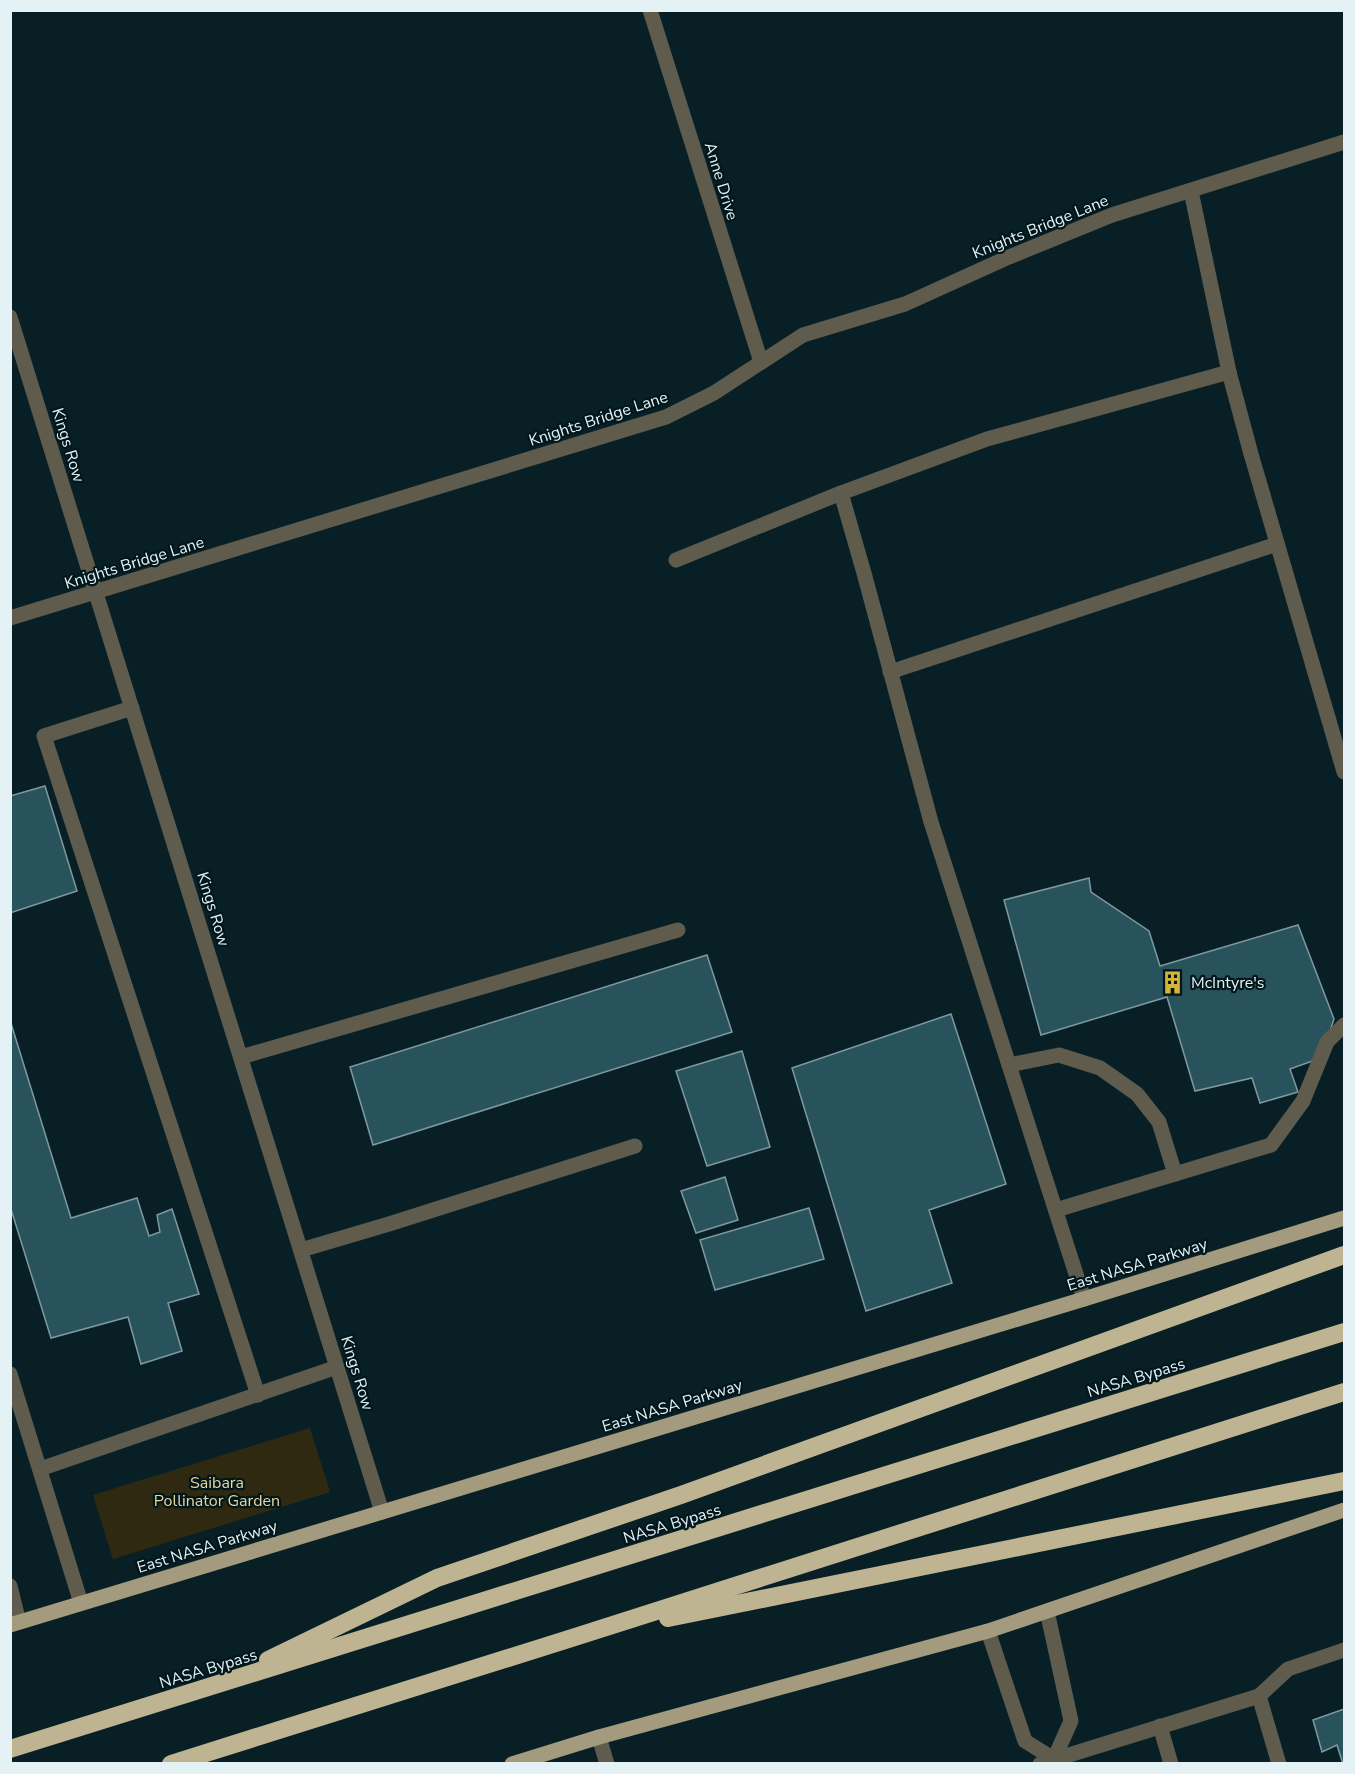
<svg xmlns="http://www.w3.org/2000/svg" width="1355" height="1774" font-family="'Nunito Sans',sans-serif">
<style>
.green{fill:#302911}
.building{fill:#29535c;stroke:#7e999f;stroke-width:1.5}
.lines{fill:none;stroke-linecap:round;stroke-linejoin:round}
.minor{stroke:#5f5b4d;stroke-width:15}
.major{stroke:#a49b7e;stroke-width:15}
.highway{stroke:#bfb491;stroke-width:18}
.labels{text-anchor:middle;stroke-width:4.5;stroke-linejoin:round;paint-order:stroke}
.street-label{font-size:16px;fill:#e4f2f6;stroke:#01171c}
.poi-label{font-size:16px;fill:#e4f2f6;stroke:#01171c;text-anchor:start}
.park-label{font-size:16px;fill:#e8d69a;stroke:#01171c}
</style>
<rect width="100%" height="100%" fill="#082025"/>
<polygon class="green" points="310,1428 330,1492 113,1559 93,1495"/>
<g class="building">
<polygon points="45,786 77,891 10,913 10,796"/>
<polygon points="1089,878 1091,892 1149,931 1160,966 1298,925 1334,1019 1321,1058 1290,1069 1298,1092 1260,1103 1252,1078 1195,1091 1167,997 1041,1035 1004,900"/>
<polygon points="707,955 732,1032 373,1145 350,1067"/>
<polygon points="951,1014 1006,1184 929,1210 952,1283 866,1311 792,1068"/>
<polygon points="10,1020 71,1218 137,1198 149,1236 160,1232 157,1215 172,1209 199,1294 168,1303 182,1351 141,1364 128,1317 51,1338 10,1206"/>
<polygon points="742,1051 770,1147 707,1166 676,1071"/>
<polygon points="725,1177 738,1220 696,1233 681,1191"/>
<polygon points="809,1208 824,1259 715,1290 700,1240"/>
<polygon points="1344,1709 1344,1764 1343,1764 1337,1745 1322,1752 1313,1720"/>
</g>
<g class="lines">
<g class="minor">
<polyline points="650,10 761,362"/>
<polyline points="1191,191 1229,372"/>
<polyline points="10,317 382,1512"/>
<polyline points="676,560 841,493"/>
<polyline points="10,618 666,417 714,393 803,335 905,304 1009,257 1112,215 1344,142"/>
<polyline points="890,672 1277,544"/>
<polyline points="132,708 44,736 258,1395"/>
<polyline points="241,1057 678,930"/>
<polyline points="1009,1065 1059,1055 1100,1068 1137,1094 1159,1122 1175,1174"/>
<polyline points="1056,1210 1271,1145 1303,1101 1327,1042 1344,1025"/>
<polyline points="301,1250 389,1224 635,1146"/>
<polyline points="1084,1299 931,822 864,573 841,493 987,439 1229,372 1251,454 1344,772"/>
<polyline points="10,1374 81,1603"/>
<polyline points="40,1469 337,1367"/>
<polyline points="10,1586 19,1622"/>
<polyline points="1047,1611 1071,1721 1054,1759 1056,1764"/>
<polyline points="988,1631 1025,1741 1054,1759"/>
<polyline points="1259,1696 1279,1764"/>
<polyline points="1160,1726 1171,1764"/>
<polyline points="599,1737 607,1764"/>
<polyline points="1040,1764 1259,1696 1288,1669 1344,1650"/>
</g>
<g class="major">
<polyline points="10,1625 1084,1299 1344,1218"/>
<polyline points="512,1764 599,1737 988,1631 1344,1510"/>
</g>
<g class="highway">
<polyline points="668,1618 1344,1481"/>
<polyline points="268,1660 437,1578 681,1495 1344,1255"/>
<polyline points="10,1749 1344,1332"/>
<polyline points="171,1764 575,1637 1344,1392"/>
</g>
</g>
<defs>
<symbol id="building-bare" viewBox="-9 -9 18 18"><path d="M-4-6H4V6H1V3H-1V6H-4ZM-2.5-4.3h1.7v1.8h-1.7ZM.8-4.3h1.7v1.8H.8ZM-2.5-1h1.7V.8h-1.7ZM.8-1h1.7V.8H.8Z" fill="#d7b534" stroke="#01171c" stroke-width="2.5" paint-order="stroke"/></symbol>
</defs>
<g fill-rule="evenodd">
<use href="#building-bare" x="1156" y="966" width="33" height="33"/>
</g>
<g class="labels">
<g class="street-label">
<text transform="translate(722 181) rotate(73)" y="6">Anne Drive</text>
<text transform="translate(1040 226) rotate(-22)" y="6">Knights Bridge Lane</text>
<text transform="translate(598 418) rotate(-18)" y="6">Knights Bridge Lane</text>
<text transform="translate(69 445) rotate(73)" y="6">Kings Row</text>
<text transform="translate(134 562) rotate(-17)" y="6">Knights Bridge Lane</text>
<text transform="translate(214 909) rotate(73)" y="6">Kings Row</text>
<text transform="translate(1137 1264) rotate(-17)" y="6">East NASA Parkway</text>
<text transform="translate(358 1373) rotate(73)" y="6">Kings Row</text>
<text transform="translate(1136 1377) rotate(-17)" y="6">NASA Bypass</text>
<text transform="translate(672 1405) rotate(-17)" y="6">East NASA Parkway</text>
<text transform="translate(672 1523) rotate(-17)" y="6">NASA Bypass</text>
<text transform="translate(207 1546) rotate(-17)" y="6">East NASA Parkway</text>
<text transform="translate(208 1668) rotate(-17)" y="6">NASA Bypass</text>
</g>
<g class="poi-label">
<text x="1191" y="988">McIntyre's</text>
</g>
<g class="park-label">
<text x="217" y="1488">Saibara<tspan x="217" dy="18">Pollinator Garden</tspan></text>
</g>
</g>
<rect width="1355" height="1774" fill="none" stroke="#e4f2f6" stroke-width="24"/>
</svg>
